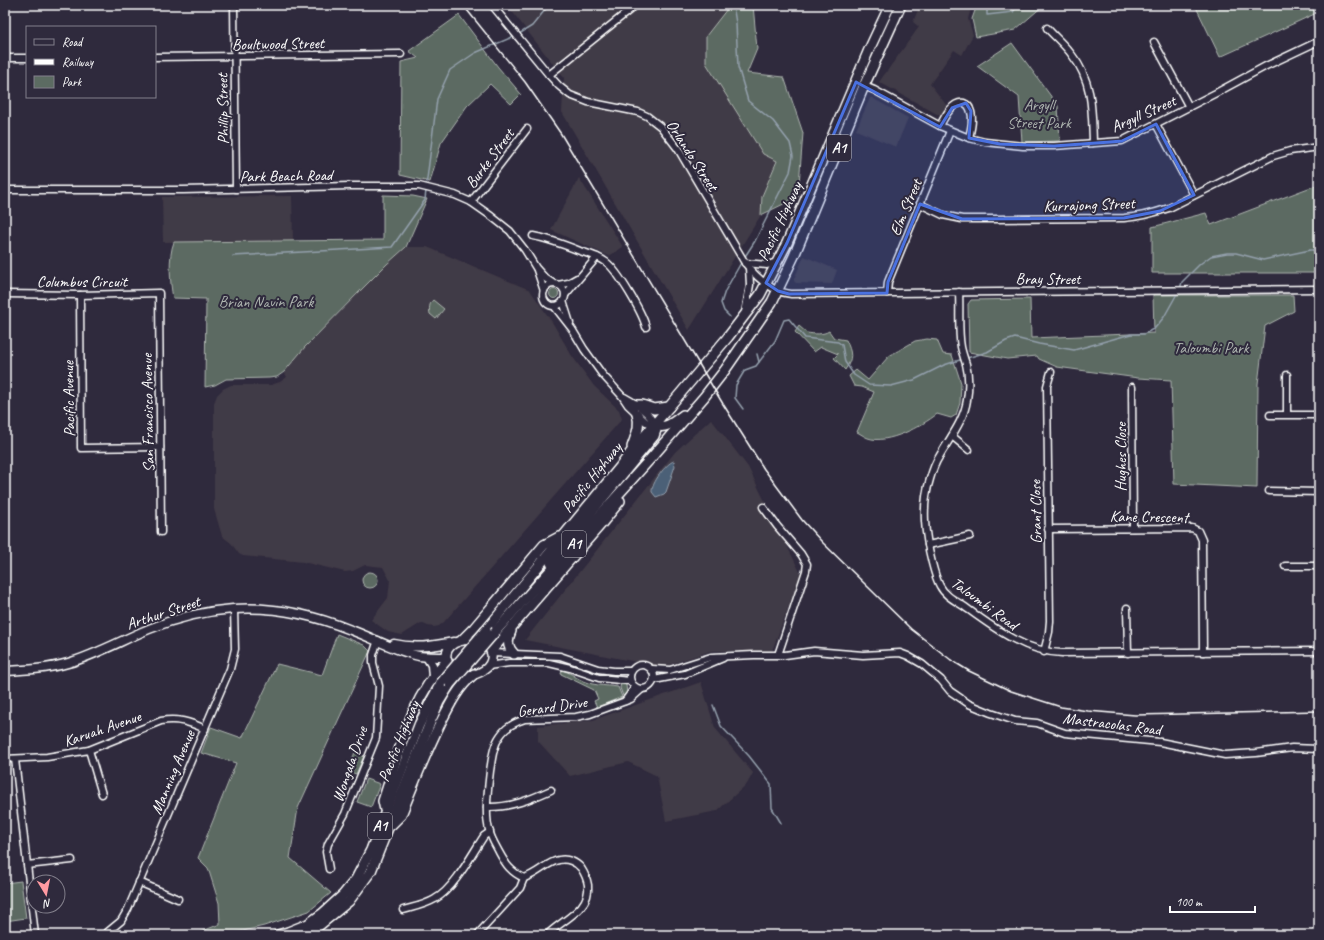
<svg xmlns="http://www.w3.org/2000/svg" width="1324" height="940" font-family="Caveat,sans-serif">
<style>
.built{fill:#413a46}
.green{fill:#5c6b62;stroke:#aeb5b0}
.water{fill:#4c6077;stroke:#94a0ad}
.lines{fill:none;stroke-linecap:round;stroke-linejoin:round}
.stream{stroke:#94a0ad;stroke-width:1.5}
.minor-casing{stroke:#fff;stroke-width:9}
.major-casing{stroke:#fff;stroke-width:11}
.highway-casing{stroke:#fff;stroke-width:12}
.minor{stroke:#2f2a3d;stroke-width:6}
.major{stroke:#2f2a3d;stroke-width:8}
.highway{stroke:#2f2a3d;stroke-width:9}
.rail{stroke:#fff;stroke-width:1.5}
.highway-bridge-casing{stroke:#fff;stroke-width:12;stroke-linecap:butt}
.highway-bridge{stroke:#2f2a3d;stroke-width:9}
.marked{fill:#4a71e0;fill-opacity:0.2;stroke:#4a71e0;stroke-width:3;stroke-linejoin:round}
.labels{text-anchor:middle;stroke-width:4;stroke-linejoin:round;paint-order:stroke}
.shield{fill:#2f2a3d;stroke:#c1bfc5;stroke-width:1}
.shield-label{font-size:15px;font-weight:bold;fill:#fff}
.street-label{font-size:16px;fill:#fff;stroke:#2f2a3d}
.park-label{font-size:16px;fill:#aeb5b0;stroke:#2f2a3d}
</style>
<rect width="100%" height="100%" fill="#2f2a3d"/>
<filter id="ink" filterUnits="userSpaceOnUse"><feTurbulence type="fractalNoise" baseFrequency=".025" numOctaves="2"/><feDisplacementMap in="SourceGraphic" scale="8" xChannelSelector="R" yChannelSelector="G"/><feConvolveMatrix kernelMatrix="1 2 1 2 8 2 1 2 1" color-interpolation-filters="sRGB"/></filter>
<g filter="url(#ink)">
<g class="built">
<polygon points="507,5 727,5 727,9 706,36 777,161 762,196 761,215 689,330 562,112 564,78"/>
<polygon points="920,5 972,5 968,19 973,35 962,55 954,50 930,84 947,106 941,114 937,114 879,82 919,27 913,22"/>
<polygon points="870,98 872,98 908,118 896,147 856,130"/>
<polygon points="579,178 623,247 609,256 551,230"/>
<polygon points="292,196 293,241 163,242 162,197"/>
<polygon points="406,247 427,247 530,290 552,322 572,356 594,386 619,410 622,419 444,622 439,626 434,627 428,626 421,623 402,635 388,632 371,620 388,598 390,580 383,567 365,565 353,571 345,572 303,562 243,556 239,554 231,543 222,536 214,509 214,403 217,395 223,389 231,385 271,385 280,382 287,377 284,372 305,347 387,264"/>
<polygon points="804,256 837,270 832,284 796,283 794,281 794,279"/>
<polygon points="711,419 748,467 801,574 772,651 711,651 662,667 525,640 675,452"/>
<polygon points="701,682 715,728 753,773 747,784 717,811 666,821 657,776 628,762 570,776 538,741 538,726 593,720"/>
</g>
<g class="green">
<polygon points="727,5 753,5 757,49 747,73 784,77 803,133 798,197 761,215 762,196 777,161 763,154 706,63 706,36 727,9"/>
<polygon points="977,5 1044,5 1015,30 976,37 972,19"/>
<polygon points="1195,5 1319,5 1319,12 1220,57"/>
<polygon points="459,15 498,67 521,94 511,104 490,84 467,106 441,143 430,182 400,175 401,62 418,58 409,51"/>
<polygon points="1012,43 1058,106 1060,141 1022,142 1019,97 977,66"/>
<polygon points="1319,184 1319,273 1152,273 1152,227 1206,213 1211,225"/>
<path d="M383,195l30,1 14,3 -21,48 -19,17 -23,23 -59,60 -21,25 -7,5 -8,1 -43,1 -11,6 -10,2 1,-88 -33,-1c-3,-16 -5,-41 1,-56l209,-2z"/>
<circle cx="554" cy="294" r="4.5"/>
<polygon points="1153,295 1293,295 1294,311 1265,326 1258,384 1257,488 1174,484 1171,380 1138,378 1057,367 1039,359 1037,356 1007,359 969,352 968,304 971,300 1030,299 1031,338 1154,333"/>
<path d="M433,300l11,9 -8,10 -6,-5c-1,-5 -1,-10 3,-14z"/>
<path d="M799,326l8,7c7,1 16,2 22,-2l5,7 12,2c6,13 7,18 -1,30l-11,-12 4,-4 -17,-7 -7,5 -19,-20z"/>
<path d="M927,339l10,1 6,14 9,1 9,28 -1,20 -4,12 -5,3 -14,-4c-15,12 -50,31 -69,24 -3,-1 -7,-4 -11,-6l17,-40 -12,-5 -8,-1 -5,-10 7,-6 12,10 21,-24 26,-15z"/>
<circle cx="370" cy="580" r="8"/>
<polygon points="337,634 364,645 370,651 298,808 290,858 331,893 309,911 264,926 226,935 193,935 220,924 219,903 208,868 198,858 236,763 201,753 211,727 242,738 277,664 322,675"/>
<path d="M562,670c9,3 10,5 17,9 12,7 25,6 39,8l4,10 -25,10 -3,-6 4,-2 -4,-9 -33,-16z"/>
<polygon points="621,683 626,685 627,693 623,696 620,688"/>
<polygon points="355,752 364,756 356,774 348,771"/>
<polygon points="366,779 380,784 371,807 357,802"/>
<polygon points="21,881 26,918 5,921 5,883"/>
</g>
<path class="water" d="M674,461l1,5 -9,26 -2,2 -8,3 -4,-5c-1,-8 14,-29 22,-31z"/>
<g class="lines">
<g class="stream">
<polyline points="733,5 736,23 738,67 748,101 773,121 790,143 793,156 790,172 755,241 744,258"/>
<polyline points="987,5 987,15 1013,12 1018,5"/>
<polyline points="519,34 532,26 549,5"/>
<polyline points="426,187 437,99 450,70 475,53 515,36"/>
<polyline points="233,256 392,247 425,200 426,190"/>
<polyline points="1180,289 1182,282 1200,264 1211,256 1227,253 1236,253 1263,260 1310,250 1319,250"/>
<polyline points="730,317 724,311 721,303 725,291 742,261"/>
<polyline points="967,358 987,352 1006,341 1015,338 1039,344 1074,350 1131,334 1144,334 1155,328 1164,317 1178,292"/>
<polyline points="759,362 775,341 784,320 789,319 805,338 838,342 842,345 845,362 854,375 869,385 891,386 914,380 944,365 963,359"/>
<polyline points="743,409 735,398 736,385 745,370 756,366 759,362 757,354"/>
<polyline points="713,705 721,726 749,756 771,784 772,808 781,823"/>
</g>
<defs>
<g id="minor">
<polyline points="234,5 236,189"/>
<path d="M492,5l57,70 10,11 11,9 18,7 50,10 9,4 14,11 17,22 67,114c11,14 27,29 46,31l528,-5"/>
<path d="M1047,28c8,9 18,17 25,27 21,26 20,57 21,88"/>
<polyline points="1154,42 1189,107"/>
<polyline points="155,57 401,54"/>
<polyline points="5,58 27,58"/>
<polyline points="549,75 636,5"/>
<polyline points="862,85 874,90 940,126 969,138 985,142 1023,146 1054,146 1122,141 1216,93 1266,66 1319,41"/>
<polyline points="1156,124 1194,195"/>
<path d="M940,126c4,-8 12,-25 24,-23 3,1 5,3 6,6 4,9 1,20 -1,29"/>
<polyline points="5,190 183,190 350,186 419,186 455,195 471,202 491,216 510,231 525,250 536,268 545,278 554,284"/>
<polyline points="471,202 527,129"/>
<path d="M920,204l23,11 19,4h32l130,-1c16,-1 30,-5 45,-10l104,-52 17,-5 29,-4"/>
<path d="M533,236c17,3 32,9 47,15 9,3 18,5 26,11 12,9 36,50 40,65"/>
<polyline points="745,263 767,265 777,262"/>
<polyline points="537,270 544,291"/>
<circle cx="554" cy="295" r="11"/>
<polyline points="558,285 568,283 577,278"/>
<path d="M959,292c1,16 -1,39 2,55 1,5 3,11 5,17 3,12 3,24 1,36 -3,21 -18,39 -28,57 -4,6 -7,15 -9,22 -9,28 -5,56 2,84 2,8 4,16 8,23 5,10 16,15 25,21 29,21 60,45 97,46l257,-2"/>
<polyline points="887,293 888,282 950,131"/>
<polyline points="5,294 80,295 159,293 161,532"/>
<polyline points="80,295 81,448 160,447"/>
<polyline points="565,295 597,257"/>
<polyline points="563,301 570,323"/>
<polyline points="554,306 572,329 584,349 602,374 622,396 628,405 646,422 654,424"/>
<polyline points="745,313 750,285 749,267"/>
<polyline points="1287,375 1287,414"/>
<polyline points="1132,387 1133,528"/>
<path d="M624,397c11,6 25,15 30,27"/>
<polyline points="1270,415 1319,415"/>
<polyline points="952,436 969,450"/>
<polyline points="1269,491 1319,492"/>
<polyline points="763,507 777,526 801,554 807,564 806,571 778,655"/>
<polyline points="1048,529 1192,528 1198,531 1202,540 1203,652"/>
<polyline points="928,545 970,536"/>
<polyline points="1285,566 1319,566"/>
<polyline points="1127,608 1128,653"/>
<polyline points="1044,652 1049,632 1050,621 1047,386 1051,372"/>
<polyline points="491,653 560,656 598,669 614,671 631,671"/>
<circle cx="642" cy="677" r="12"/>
<polyline points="488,666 509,663 549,663 570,668 599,678 630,681"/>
<polyline points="652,669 670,670 711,657 754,655 785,655 814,651 863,655 900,653 908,656 922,664 941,680 950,691 969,704 991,713 1015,721 1037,723 1065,733 1160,742 1225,755 1256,753 1292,748 1319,749"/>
<polyline points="654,680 685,674 723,658"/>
<polyline points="625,701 635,687"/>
<polyline points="89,750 102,794"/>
<path d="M5,759l42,-2 42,-7 72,-29c16,-3 29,1 44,8"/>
<polyline points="15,759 35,935"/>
<path d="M487,807c23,1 44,-8 64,-17"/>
<polyline points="27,865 72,860"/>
<polyline points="329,869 326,852 328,844 345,814 376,738 379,686 373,663 373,655 378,640"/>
<path d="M524,878c-13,-6 -18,-13 -25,-26 -3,-6 -7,-12 -9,-19 -6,-17 -2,-44 0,-62 2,-12 3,-25 10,-35 6,-9 15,-14 25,-17l51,-2 14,-3 41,-15 11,-10"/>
<path d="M524,878c14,-4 23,-16 35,-18 8,-2 17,2 22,8 4,6 6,11 7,17 3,25 -27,35 -41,50"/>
<polyline points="139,882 178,899"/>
<path d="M403,910c11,-3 22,-5 32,-11 19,-10 37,-45 49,-63l6,-4"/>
<polyline points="104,935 121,921 128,909 230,669 235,649 234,609"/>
<polyline points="477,935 520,888 524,878"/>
</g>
<g id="major">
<path d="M465,640c6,0 13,0 18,3 12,6 11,20 1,27 -30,20 -57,-24 -19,-30z"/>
<path d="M394,644c20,5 40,2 60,-2"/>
<polyline points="427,657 432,665 433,677"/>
<path d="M5,671c21,-1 42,-2 63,-8 28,-8 54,-23 81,-34 27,-11 55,-18 84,-20 41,-3 81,6 118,21 22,8 45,21 68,26 9,1 18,1 27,1"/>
</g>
<g id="highway">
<polyline points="636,405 642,405 654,409 669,407"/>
<path d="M654,424c11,7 21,-3 29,-9"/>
<path d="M632,447c4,-12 9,-21 5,-33"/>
<polyline points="551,563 556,555 654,436 656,430 654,424"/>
<polyline points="486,630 620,467 631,452 728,337 760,295 787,243 868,52 890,5"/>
<polyline points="496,631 651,458 704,397 725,370 772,302 794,256 864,86 901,5"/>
<path d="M511,631c-4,9 -4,16 3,23"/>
<polyline points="462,640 474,628 544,545 559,537"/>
<polyline points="491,651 602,523 620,501"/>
<path d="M385,810l-2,-9c16,-48 27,-103 64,-140"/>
<path d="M391,825l10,-10c12,-30 24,-61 39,-91 9,-18 18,-37 34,-50"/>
<polyline points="278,935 288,932 308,924 322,914 343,895 356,879 371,850 419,725 429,705 441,683"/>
<polyline points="302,935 316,928 349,901 371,871 431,720 439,702 450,684"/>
</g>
</defs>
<use href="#minor" class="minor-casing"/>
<use href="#major" class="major-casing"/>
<use href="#highway" class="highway-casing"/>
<use href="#minor" class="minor"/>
<use href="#major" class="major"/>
<use href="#highway" class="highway"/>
<polyline class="rail" points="463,5 525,82 561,134 723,404 764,469 802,520 822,542 911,629 951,660 969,671 1011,691 1061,707 1088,711 1135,715 1319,711"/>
<defs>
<g id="highway-bridge">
<polyline points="441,683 486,630"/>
<polyline points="450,684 496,631"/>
</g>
</defs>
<use href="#highway-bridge" class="highway-bridge-casing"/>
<use href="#highway-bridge" class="highway-bridge"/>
</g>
</g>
<path class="marked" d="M856,82l84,45 12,-19 14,-5 5,8 -2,27 31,6 54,2 56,-4 12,-1 34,-17 38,71 -34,16 -36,7 -162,1 -42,-15 -32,78 -1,11 -98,1 -11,-3 -12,-8 21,-40z"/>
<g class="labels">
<g class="shield">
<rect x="827" y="135" width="24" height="26" rx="3"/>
<rect x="562" y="531" width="24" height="26" rx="3"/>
<rect x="368" y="813" width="24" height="26" rx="3"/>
</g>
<g class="shield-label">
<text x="839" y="153">A1</text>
<text x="574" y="549">A1</text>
<text x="380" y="831">A1</text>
</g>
<g class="street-label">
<text transform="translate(278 43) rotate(-1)" y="6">Boultwood Street</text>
<text transform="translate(222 109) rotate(-91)" y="6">Phillip Street</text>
<text transform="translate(1143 113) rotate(-24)" y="6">Argyll Street</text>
<text transform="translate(693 155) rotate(57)" y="6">Orlando Street</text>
<text transform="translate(489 158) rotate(-53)" y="6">Burke Street</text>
<text transform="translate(286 175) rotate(-1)" y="6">Park Beach Road</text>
<text transform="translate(1089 204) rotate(-2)" y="6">Kurrajong Street</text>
<text transform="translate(905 207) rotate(-67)" y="6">Elm Street</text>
<text transform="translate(779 221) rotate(-65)" y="6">Pacific Highway</text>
<text x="1048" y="284">Bray Street</text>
<text x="82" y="287">Columbus Circuit</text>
<text transform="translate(68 399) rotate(-91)" y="6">Pacific Avenue</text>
<text transform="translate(147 413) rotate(-91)" y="6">San Francisco Avenue</text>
<text transform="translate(1120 457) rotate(-90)" y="6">Hughes Close</text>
<text transform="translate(591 477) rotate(-51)" y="6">Pacific Highway</text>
<text transform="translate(1035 512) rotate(-91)" y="6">Grant Close</text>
<text transform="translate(1149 516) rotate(1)" y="6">Kane Crescent</text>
<text transform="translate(985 603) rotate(36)" y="6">Taloumbi Road</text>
<text transform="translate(163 612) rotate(-18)" y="6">Arthur Street</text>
<text transform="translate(552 706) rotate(-8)" y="6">Gerard Drive</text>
<text transform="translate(1112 723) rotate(7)" y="6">Mastracolas Road</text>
<text transform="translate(102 728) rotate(-19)" y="6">Karuah Avenue</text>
<text transform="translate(398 741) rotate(-68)" y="6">Pacific Highway</text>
<text transform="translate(349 764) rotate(-71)" y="6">Wongala Drive</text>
<text transform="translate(172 772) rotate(-67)" y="6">Manning Avenue</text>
</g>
<g class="park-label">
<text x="1039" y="110">Argyll<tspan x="1039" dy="18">Street Park</tspan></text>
<text x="266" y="307">Brian Navin Park</text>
<text x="1211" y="353">Taloumbi Park</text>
</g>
</g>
<rect width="1324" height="940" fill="none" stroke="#2f2a3d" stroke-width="20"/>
<rect x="10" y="10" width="1304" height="920" fill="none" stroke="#fff" stroke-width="1.5" filter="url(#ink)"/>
<rect x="26" y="26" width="130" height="72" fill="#2f2a3d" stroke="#827f8b"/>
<rect x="34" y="39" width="20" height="6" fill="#2f2a3d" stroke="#827f8b"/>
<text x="62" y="46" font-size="12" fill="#ffffff">Road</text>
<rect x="34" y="59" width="20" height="6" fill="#ffffff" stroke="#827f8b"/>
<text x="62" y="66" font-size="12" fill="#ffffff">Railway</text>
<rect x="34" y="76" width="20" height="12" fill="#5c6b62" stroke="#827f8b"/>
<text x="62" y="86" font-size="12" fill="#ffffff">Park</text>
<g transform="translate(46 894) rotate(170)"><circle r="19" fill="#2f2a3d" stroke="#827f8b"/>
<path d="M0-3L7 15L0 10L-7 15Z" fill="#ff9aa2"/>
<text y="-6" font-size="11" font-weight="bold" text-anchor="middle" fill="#ffffff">N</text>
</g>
<path d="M1170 906v6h85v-6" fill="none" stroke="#ffffff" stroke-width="2"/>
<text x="1176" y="906" font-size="12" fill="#ffffff" stroke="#2f2a3d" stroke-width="3" paint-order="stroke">100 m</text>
</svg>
